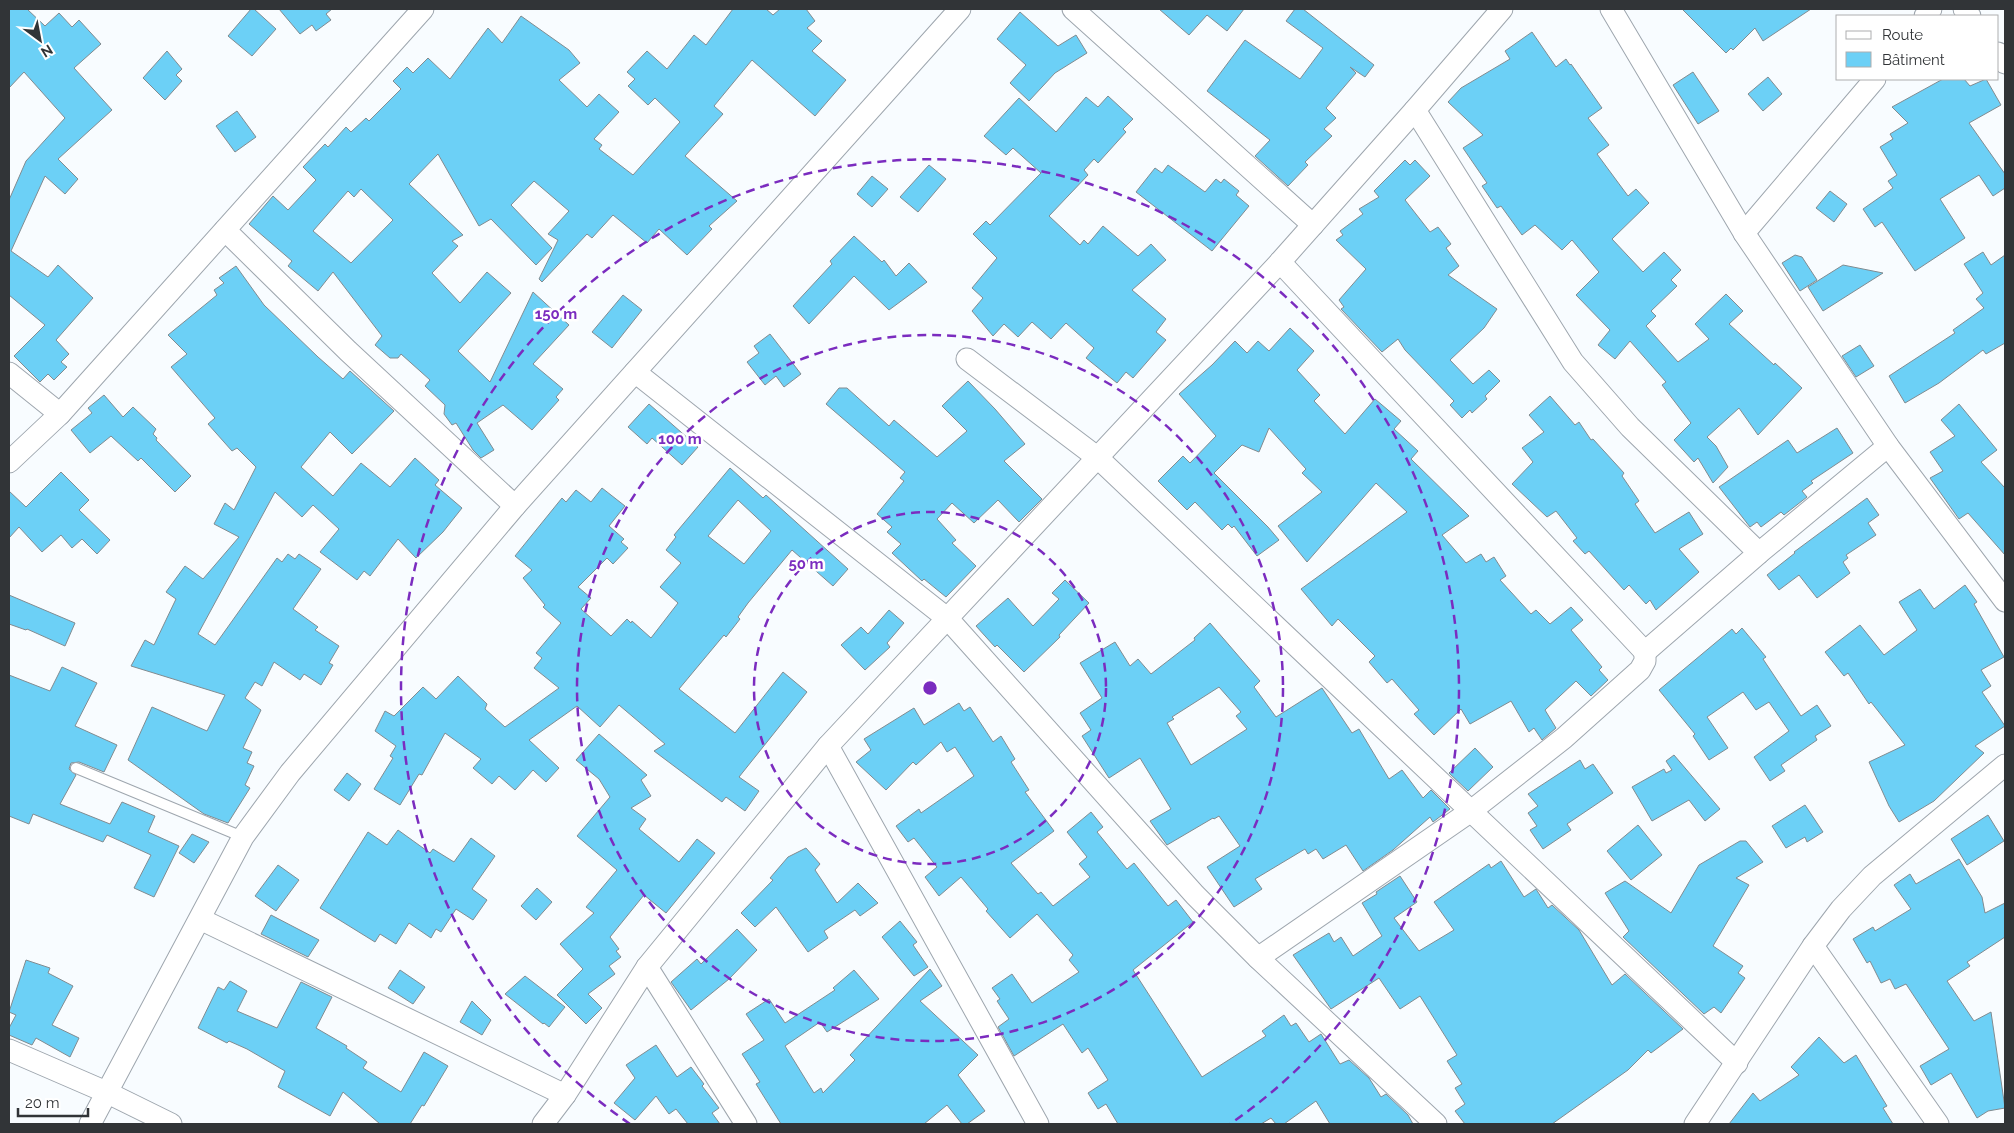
<svg xmlns="http://www.w3.org/2000/svg" width="2014" height="1133" font-family="Raleway,sans-serif">
<style>
.building{fill:#6cd0f6;stroke:#818b90;fill-rule:evenodd}
.lines{fill:none;stroke-linecap:round;stroke-linejoin:round}
.service-casing{stroke:#9ea6ae;stroke-width:12}
.minor-casing{stroke:#9ea6ae;stroke-width:23}
.service{stroke:#fff;stroke-width:10}
.minor{stroke:#fff;stroke-width:21}
.ring{fill:none;stroke:#7b2cbf;stroke-width:2.5;stroke-dasharray:9 6}
.centre{fill:#7b2cbf;stroke:#fff;stroke-width:2.5}
.ring-label{font-size:15px;text-anchor:middle;font-weight:bold;fill:#7b2cbf;stroke:#fff;stroke-width:5;stroke-linejoin:round;paint-order:stroke}
</style>
<rect width="100%" height="100%" fill="#f8fcff"/>
<g class="building">
<polygon points="9,9 27,9 45,26 59,13 72,27 79,20 101,44 74,68 112,110 58,159 78,179 65,194 45,176 11,251 48,277 58,265 93,298 56,340 69,354 61,362 67,367 54,380 48,374 40,382 14,356 45,325 9,295 9,200 26,161 65,118 24,72 9,88"/>
<polygon points="251,9 254,9 276,29 252,56 228,36"/>
<polygon points="279,9 332,9 326,14 331,20 316,31 312,25 300,34"/>
<path d="M733,9h33l7,6 7,-6h26l9,12 -8,7 15,13 -10,10 34,29 -31,36 -63,-56 -38,46 9,8 -38,42 52,45 -28,25 3,3 -25,26 -28,-26 -12,14 -34,-28 -21,23 -5,-4 -45,48 -3,-3 19,-39 -10,-6 21,-23 -35,-30 -23,24 41,43 -16,17 -45,-46 -12,7 -41,-72 -29,30 54,51 -11,6 6,5 -26,27 28,30 27,-31 24,21 -53,58 32,31 43,-90 36,33 -36,39 30,25 -7,8 3,3 -27,30 -29,-25 -26,18 17,27 -13,8 -8,-8 -17,-27 -4,2 -8,-11 1,-9 -20,-19 5,-6 -29,-26 -3,4h-8l-15,-13 7,-9 -49,-64 -15,19 -30,-25 4,-5 -43,-37 24,-28 15,14 28,-30 -13,-13 22,-23 3,3 18,-20 5,5 15,-14 3,3 32,-32 -8,-8 14,-14 6,6 15,-15 22,21 38,-51 14,15 19,-27 48,34 11,13 -21,17 28,27 12,-13 20,18 -25,27 8,6 -3,4 34,26 47,-53 -25,-24 -7,7 -20,-19 7,-7 -8,-7 20,-21 20,18 27,-34 12,10zM361,189l32,31 -42,43 -38,-32 35,-40 6,6z"/>
<polygon points="1159,9 1244,9 1227,31 1207,15 1189,35"/>
<polygon points="1295,9 1303,9 1374,65 1365,77 1350,67 1356,73 1326,108 1336,118 1324,129 1332,136 1305,162 1308,165 1288,186 1255,156 1270,140 1207,91 1245,40 1300,79 1323,48 1286,21"/>
<polygon points="1682,9 1811,9 1763,41 1755,28 1733,50 1731,48 1726,53"/>
<polygon points="1020,12 1058,46 1076,35 1087,53 1055,73 1029,101 1010,83 1026,65 997,39"/>
<polygon points="1532,32 1556,67 1566,59 1570,65 1571,64 1602,108 1588,118 1609,145 1597,154 1628,196 1636,189 1649,203 1612,239 1643,272 1664,252 1681,270 1671,280 1677,286 1651,311 1656,316 1646,326 1678,362 1709,339 1695,324 1726,294 1743,311 1729,324 1774,365 1775,363 1802,388 1758,435 1739,408 1707,437 1716,446 1728,467 1713,483 1698,458 1694,462 1674,440 1691,423 1662,385 1666,382 1630,341 1615,359 1598,345 1610,330 1576,295 1599,272 1572,240 1562,250 1535,225 1522,235 1501,206 1497,208 1482,186 1487,183 1463,148 1483,135 1448,102 1461,88 1510,59 1505,51"/>
<polygon points="167,51 182,69 176,75 182,81 165,100 143,78"/>
<polygon points="1693,72 1719,111 1698,124 1673,85"/>
<polygon points="1768,77 1782,94 1763,111 1748,94"/>
<polygon points="1943,79 1964,79 1970,86 1986,79 2001,105 1969,123 2005,174 2005,188 1993,196 1979,175 1940,199 1965,238 1915,271 1882,222 1875,227 1863,209 1893,188 1888,181 1897,175 1880,147 1893,139 1890,134 1908,123 1892,107"/>
<polygon points="1108,96 1133,119 1123,129 1126,132 1098,163 1094,159 1084,170 1088,175 1049,216 1080,245 1084,240 1088,244 1103,226 1138,256 1151,244 1166,260 1132,290 1166,319 1156,332 1166,340 1133,378 1126,372 1117,383 1086,358 1094,348 1066,323 1051,339 1032,322 1018,337 1004,324 993,336 972,311 983,298 972,288 997,258 973,234 986,221 990,225 1041,173 1013,148 1006,155 984,136 1019,98 1056,132 1086,97 1098,107"/>
<polygon points="237,111 256,137 235,152 216,126"/>
<polygon points="1405,160 1410,165 1415,160 1430,176 1405,200 1430,232 1438,227 1451,244 1446,248 1459,266 1448,275 1497,309 1484,328 1450,360 1473,384 1489,370 1500,381 1485,396 1487,399 1472,413 1470,410 1462,418 1450,405 1454,401 1405,350 1398,339 1382,352 1341,309 1344,307 1339,300 1366,269 1336,240 1343,235 1340,231 1363,214 1359,209 1379,197 1374,191"/>
<polygon points="929,165 946,179 918,212 900,197"/>
<polygon points="1168,165 1205,192 1216,179 1221,183 1224,179 1239,191 1236,195 1249,206 1212,251 1136,192 1155,168 1162,173"/>
<polygon points="872,176 888,189 872,207 857,194"/>
<polygon points="1830,191 1847,204 1834,222 1816,208"/>
<polygon points="854,236 882,262 884,260 896,276 909,263 927,282 889,310 854,276 809,324 793,306 832,264 830,261"/>
<polygon points="1983,252 1991,265 2005,255 2005,343 1986,354 1983,350 1939,383 1905,403 1889,376 1955,333 1953,330 1984,308 1976,299 1983,293 1964,264"/>
<polygon points="1795,255 1802,257 1817,280 1800,291 1782,263"/>
<polygon points="1843,265 1883,273 1823,311 1808,287"/>
<polygon points="236,266 264,305 318,357 343,379 350,371 394,411 352,454 330,432 301,467 333,496 361,463 390,487 415,458 439,480 435,485 462,508 443,532 416,558 398,539 370,576 364,571 357,580 320,552 339,529 313,505 302,517 275,492 198,634 215,645 277,558 282,562 288,554 295,559 299,554 321,569 293,609 318,627 315,630 339,646 329,663 333,665 321,685 304,674 300,680 274,662 262,686 255,682 245,698 261,710 243,748 252,752 247,763 254,766 245,785 250,788 228,823 204,814 128,760 152,707 207,731 225,695 131,666 145,640 154,645 176,599 166,592 185,566 203,579 239,537 214,524 225,503 234,510 256,467 237,448 232,451 208,424 215,418 171,367 187,354 168,335 217,295 214,290 224,283 219,278"/>
<polygon points="623,295 642,310 612,348 592,332"/>
<polygon points="1290,328 1314,351 1297,370 1320,395 1314,401 1345,434 1375,399 1401,421 1394,429 1418,451 1411,459 1469,516 1442,535 1466,563 1481,554 1486,562 1494,557 1506,576 1500,580 1531,614 1536,610 1550,624 1571,607 1583,620 1571,630 1602,667 1599,670 1608,680 1591,696 1576,681 1545,710 1556,728 1542,740 1534,728 1529,732 1511,701 1470,724 1461,709 1434,735 1414,714 1419,710 1392,679 1387,683 1369,662 1375,656 1338,619 1332,626 1301,589 1407,512 1376,483 1307,562 1278,526 1322,492 1302,473 1306,469 1269,428 1259,452 1242,445 1214,473 1268,527 1279,540 1257,556 1234,526 1232,528 1228,524 1222,530 1195,502 1187,510 1158,481 1183,456 1190,463 1216,436 1179,394 1212,365 1235,341 1247,353 1258,341 1269,351"/>
<polygon points="770,334 801,374 784,387 776,376 765,385 747,362 759,353 754,346"/>
<polygon points="1860,345 1874,366 1856,377 1842,356"/>
<polygon points="968,381 995,409 1025,444 1004,461 1042,499 1019,522 998,500 974,523 952,503 937,519 956,540 952,543 976,566 946,597 924,579 922,581 892,553 901,544 887,532 892,527 877,514 904,481 900,478 905,472 826,404 839,388 847,388 889,426 894,420 937,457 967,431 942,406"/>
<polygon points="104,395 123,417 133,407 156,429 153,434 157,438 156,440 191,476 175,492 141,458 138,461 111,436 90,453 71,430 92,413 88,408"/>
<polygon points="1550,396 1575,425 1579,422 1591,440 1593,439 1624,473 1622,476 1639,501 1635,504 1655,533 1689,512 1703,534 1679,549 1699,572 1656,610 1650,600 1646,604 1629,585 1624,590 1589,551 1585,554 1573,541 1577,538 1556,511 1547,517 1512,484 1533,462 1522,448 1544,432 1529,415"/>
<polygon points="649,404 698,447 682,465 652,438 647,444 628,427"/>
<polygon points="1959,404 1997,450 1981,462 2005,488 2005,555 1968,513 1959,519 1930,478 1943,471 1930,452 1955,436 1941,420"/>
<polygon points="1837,428 1853,453 1811,481 1813,483 1802,491 1807,497 1784,515 1781,512 1761,527 1757,522 1750,527 1719,487 1788,440 1797,453"/>
<path d="M730,468l33,30 3,-3 82,74 -15,17 -41,-36 -44,53 -10,14 2,2 -14,18 -2,-2 -45,54 56,44 48,-61 24,20 -68,85 20,14 -14,20 -19,-14 -4,5 -68,-51 11,-7 -46,-39 -19,22 -23,-21 -48,34 30,28 -13,14 -13,-12 -18,20 -16,-14 -7,8 -19,-16 8,-9 -36,-26 -23,42 -3,-1 -19,31 -26,-16 19,-31 -3,-2 6,-10 -21,-15 10,-20 9,5 29,-29 13,12 22,-23 29,28 -2,5 20,18 54,-39 -25,-20 8,-10 -6,-5 25,-30 -18,-16 2,-2 -22,-27 9,-8 -17,-14 47,-58 4,4 10,-12 15,12 11,-14 23,18 -16,20 15,13 -3,3 7,6 -15,16 -6,-6 -29,29 13,11 -10,11 30,27 16,-17 4,4 1,-2 19,17 27,-35 -18,-16 21,-24 -15,-13 10,-13 -2,-2zM738,500l33,31 -27,33 -36,-28z"/>
<polygon points="61,472 89,500 79,510 110,540 97,554 82,539 72,548 61,535 42,552 19,527 9,538 9,491 26,507"/>
<polygon points="1867,498 1879,515 1868,523 1876,535 1846,555 1848,558 1843,562 1850,573 1817,598 1799,575 1779,590 1767,575 1795,553 1794,552"/>
<polygon points="1065,580 1089,603 1059,635 1060,637 1024,672 997,645 995,647 976,626 1008,598 1033,626 1059,599 1052,593"/>
<polygon points="1965,585 1977,602 1974,604 2004,657 1981,670 1991,686 1982,692 2005,726 1975,746 1984,753 1934,801 1899,822 1889,806 1869,762 1905,745 1871,702 1869,704 1848,673 1844,676 1825,652 1860,625 1884,655 1917,630 1899,602 1920,589 1934,609"/>
<polygon points="9,595 75,623 65,646 27,629 26,630 9,624"/>
<polygon points="889,610 904,623 887,643 890,647 865,670 841,645 861,627 868,634"/>
<path d="M1210,623l50,58 -6,6 22,30 46,-29 30,45 7,-4 30,50 13,-9 21,28 8,-8 19,19 -17,13 -3,-5 -37,33 -30,21 -17,-26 -23,14 -7,-10 -8,5 -3,-5 -50,30 7,10 -28,18 -27,-40 33,-21 -21,-30 -5,3 -1,-1 -46,27 -17,-24 21,-12 -31,-51 -31,20 -27,-42 9,-6 -11,-17 22,-15 -22,-35 35,-21 15,24 8,-7 13,15 44,-34 -1,-2zM1219,687l22,25 -5,4 11,13 -56,36 -24,-42 7,-4 -2,-2z"/>
<polygon points="1742,628 1766,657 1763,659 1801,716 1817,705 1831,726 1815,736 1817,740 1781,765 1785,771 1770,781 1754,757 1789,731 1769,702 1756,710 1743,692 1707,717 1728,748 1709,760 1693,736 1695,734 1659,690 1732,629 1736,634"/>
<polygon points="62,667 97,683 75,726 117,745 104,772 79,762 71,763 69,769 76,775 60,804 110,824 122,802 155,816 148,832 179,846 154,897 134,888 151,855 107,835 103,842 33,814 29,824 9,816 9,675 50,691"/>
<polygon points="959,703 964,711 970,707 993,742 1001,736 1015,759 1011,762 1029,790 1025,792 1054,831 1011,863 1038,894 1041,892 1053,906 1090,877 1079,864 1087,857 1067,832 1091,812 1103,827 1097,832 1127,869 1134,863 1168,906 1176,900 1193,922 1133,970 1202,1077 1266,1036 1262,1031 1284,1015 1291,1026 1296,1023 1309,1042 1321,1034 1340,1064 1349,1060 1369,1078 1381,1097 1386,1094 1408,1115 1413,1124 1330,1124 1316,1101 1284,1124 1276,1124 1271,1118 1261,1124 1118,1124 1106,1104 1098,1109 1088,1093 1108,1080 1088,1048 1082,1053 1063,1024 1014,1056 998,1027 1009,1019 997,1001 1000,999 992,988 1012,974 1032,1003 1079,972 1069,960 1073,955 1037,914 1010,938 986,911 988,909 961,877 939,896 925,877 937,867 914,838 908,842 896,826 919,809 921,813 974,776 955,747 947,752 941,742 916,765 913,762 886,790 856,762 871,750 864,739 914,708 924,725"/>
<polygon points="599,734 647,775 641,780 651,796 631,808 646,819 639,829 679,862 697,839 715,853 666,913 644,895 610,937 619,949 616,951 621,957 609,966 615,974 588,994 602,1008 586,1024 557,995 583,969 560,944 594,913 586,907 617,870 577,836 610,797 599,779 576,760"/>
<polygon points="1475,748 1493,767 1468,791 1449,773"/>
<polygon points="1674,755 1720,809 1705,821 1689,800 1652,821 1632,787 1664,769 1666,773 1672,770 1666,761"/>
<polygon points="1580,760 1585,769 1593,764 1613,793 1567,824 1571,830 1543,849 1530,830 1537,826 1528,813 1538,806 1528,794"/>
<polygon points="347,773 361,784 349,801 334,790"/>
<polygon points="1805,805 1823,832 1807,842 1805,837 1786,848 1772,826"/>
<polygon points="1988,815 2004,841 1967,865 1951,839"/>
<polygon points="1638,825 1662,855 1631,880 1607,851"/>
<polygon points="398,830 430,853 433,849 454,862 471,838 495,856 472,889 487,900 473,920 456,909 441,932 436,929 431,938 409,923 396,944 380,934 375,942 320,908 368,832 387,845"/>
<polygon points="192,834 209,842 194,863 179,853"/>
<polygon points="1740,841 1746,841 1763,862 1736,878 1749,885 1713,946 1743,966 1738,973 1745,978 1721,1013 1714,1007 1704,1014 1623,937 1629,931 1605,893 1625,881 1671,913 1699,865"/>
<polygon points="806,848 820,864 815,870 837,903 858,883 878,903 860,916 855,910 824,931 828,938 808,952 776,907 755,927 741,913 773,880 770,878 788,857"/>
<polygon points="1959,859 1982,897 1985,913 2005,903 2005,937 1967,962 1970,966 1947,981 1974,1021 1991,1012 2005,1108 1988,1111 1977,1118 1951,1073 1931,1085 1920,1066 1949,1049 1906,984 1895,989 1890,979 1881,983 1870,961 1867,963 1853,939 1873,927 1875,931 1911,909 1894,885 1910,874 1916,884"/>
<polygon points="1501,861 1524,897 1536,889 1548,908 1552,905 1579,930 1612,985 1625,974 1683,1029 1651,1053 1648,1050 1628,1070 1552,1124 1465,1124 1455,1111 1465,1104 1455,1088 1462,1084 1447,1061 1457,1055 1420,996 1400,1009 1379,978 1331,1009 1293,955 1329,933 1334,942 1341,937 1353,956 1382,936 1362,903 1377,894 1376,892 1400,876 1417,902 1394,918 1419,951 1454,930 1434,902 1489,864 1491,868"/>
<polygon points="278,865 299,880 276,911 255,896"/>
<polygon points="537,888 552,902 536,920 521,906"/>
<polygon points="271,915 319,940 308,957 261,934"/>
<polygon points="900,921 917,942 913,945 928,967 914,976 882,937"/>
<polygon points="737,929 757,950 729,979 691,1010 671,982 697,959 701,964"/>
<polygon points="26,960 50,968 48,973 73,986 52,1025 79,1038 70,1057 36,1038 32,1045 9,1035 9,1028 16,1015 9,1012"/>
<polygon points="930,969 942,986 920,1001 978,1055 958,1075 985,1111 967,1124 962,1124 947,1105 924,1124 781,1124 756,1084 760,1082 742,1054 764,1040 746,1014 769,999 785,1023 835,990 833,988 854,970 879,999 827,1032 820,1022 785,1046 814,1093 821,1088 823,1093 855,1060 850,1055"/>
<polygon points="400,970 425,987 413,1004 388,988"/>
<polygon points="525,976 565,1007 549,1027 544,1023 543,1024 505,994"/>
<polygon points="230,981 247,991 237,1011 277,1028 301,982 332,997 316,1028 347,1046 346,1048 367,1062 363,1068 401,1092 424,1052 448,1066 424,1106 422,1105 410,1124 380,1124 343,1092 330,1116 278,1087 285,1071 247,1049 229,1041 227,1043 198,1028 218,987 224,990"/>
<polygon points="472,1001 491,1020 482,1035 460,1022"/>
<polygon points="1819,1037 1844,1063 1856,1055 1887,1106 1883,1108 1893,1124 1729,1124 1753,1093 1760,1101 1799,1075 1791,1067"/>
<polygon points="656,1045 677,1077 691,1067 704,1084 702,1086 719,1108 712,1113 720,1124 688,1124 676,1109 669,1114 656,1096 635,1120 614,1103 635,1078 626,1065"/>
</g>
<g class="lines">
<defs>
<polyline id="service" points="76,768 243,837"/>
<g id="minor">
<polyline points="1073,9 1313,225"/>
<polyline points="1611,9 1744,233 1888,446 2005,601"/>
<polyline points="1964,9 1970,16"/>
<polyline points="1925,16 1931,9"/>
<polyline points="1998,53 2005,63"/>
<polyline points="1415,110 1573,362 1630,427 1759,553"/>
<polyline points="225,230 348,351 515,506"/>
<polyline points="1744,233 1875,79"/>
<polyline points="1280,262 1645,652 1759,553 1888,446"/>
<polyline points="967,359 1098,458 1737,1063"/>
<polyline points="635,372 948,619 1195,895 1258,958 1436,1124"/>
<polyline points="9,373 60,414"/>
<polyline points="9,462 60,414 423,9"/>
<polyline points="828,746 1038,1124"/>
<polyline points="200,919 565,1095"/>
<polyline points="1813,946 1938,1124"/>
<polyline points="1258,958 1471,811 1564,738 1640,670 1645,661 1645,652"/>
<polyline points="647,967 746,1124"/>
<polyline points="9,1050 106,1092 171,1124"/>
<polyline points="90,1124 243,837 290,773 515,506 960,9"/>
<polyline points="543,1124 565,1095 647,967 828,746 1280,262 1415,110 1502,9"/>
<polyline points="1695,1124 1813,946 1841,909 1872,876 2005,765"/>
</g>
</defs>
<use href="#service" class="service-casing"/>
<use href="#minor" class="minor-casing"/>
<use href="#service" class="service"/>
<use href="#minor" class="minor"/>
</g>
<g class="ring">
<circle cx="930" cy="688" r="176"/>
<circle cx="930" cy="688" r="353"/>
<path d="M630 1124A529 529 0 1 1 1230 1124"/>
</g>
<circle cx="930" cy="688" r="8" class="centre"/>
<g class="ring-label">
<text x="556" y="319">150 m</text>
<text x="680" y="444">100 m</text>
<text x="806" y="569">50 m</text>
</g>
<rect width="2014" height="1133" fill="none" stroke="#313437" stroke-width="20"/>
<rect x="1836" y="15" width="162" height="65" fill="#ffffff" stroke="#adaeaf"/>
<rect x="1846" y="31" width="25" height="8" fill="#ffffff" stroke="#adaeaf"/>
<text x="1882" y="40" font-size="15" fill="#313437">Route</text>
<rect x="1846" y="52" width="25" height="15" fill="#6cd0f6" stroke="#adaeaf"/>
<text x="1882" y="65" font-size="15" fill="#313437">Bâtiment</text>
<g transform="translate(40 40) rotate(148)" stroke="#ffffff" stroke-width="4" paint-order="stroke">
<path d="M0-4L9 19L0 12L-9 19Z" fill="#313437"/>
<text y="-8" font-size="14" font-weight="bold" text-anchor="middle" fill="#313437">N</text>
</g>
<path d="M18 1108v8h70v-8" fill="none" stroke="#313437" stroke-width="2.5"/>
<text x="25" y="1108" font-size="15" fill="#313437" stroke="#ffffff" stroke-width="4" paint-order="stroke">20 m</text>
</svg>
